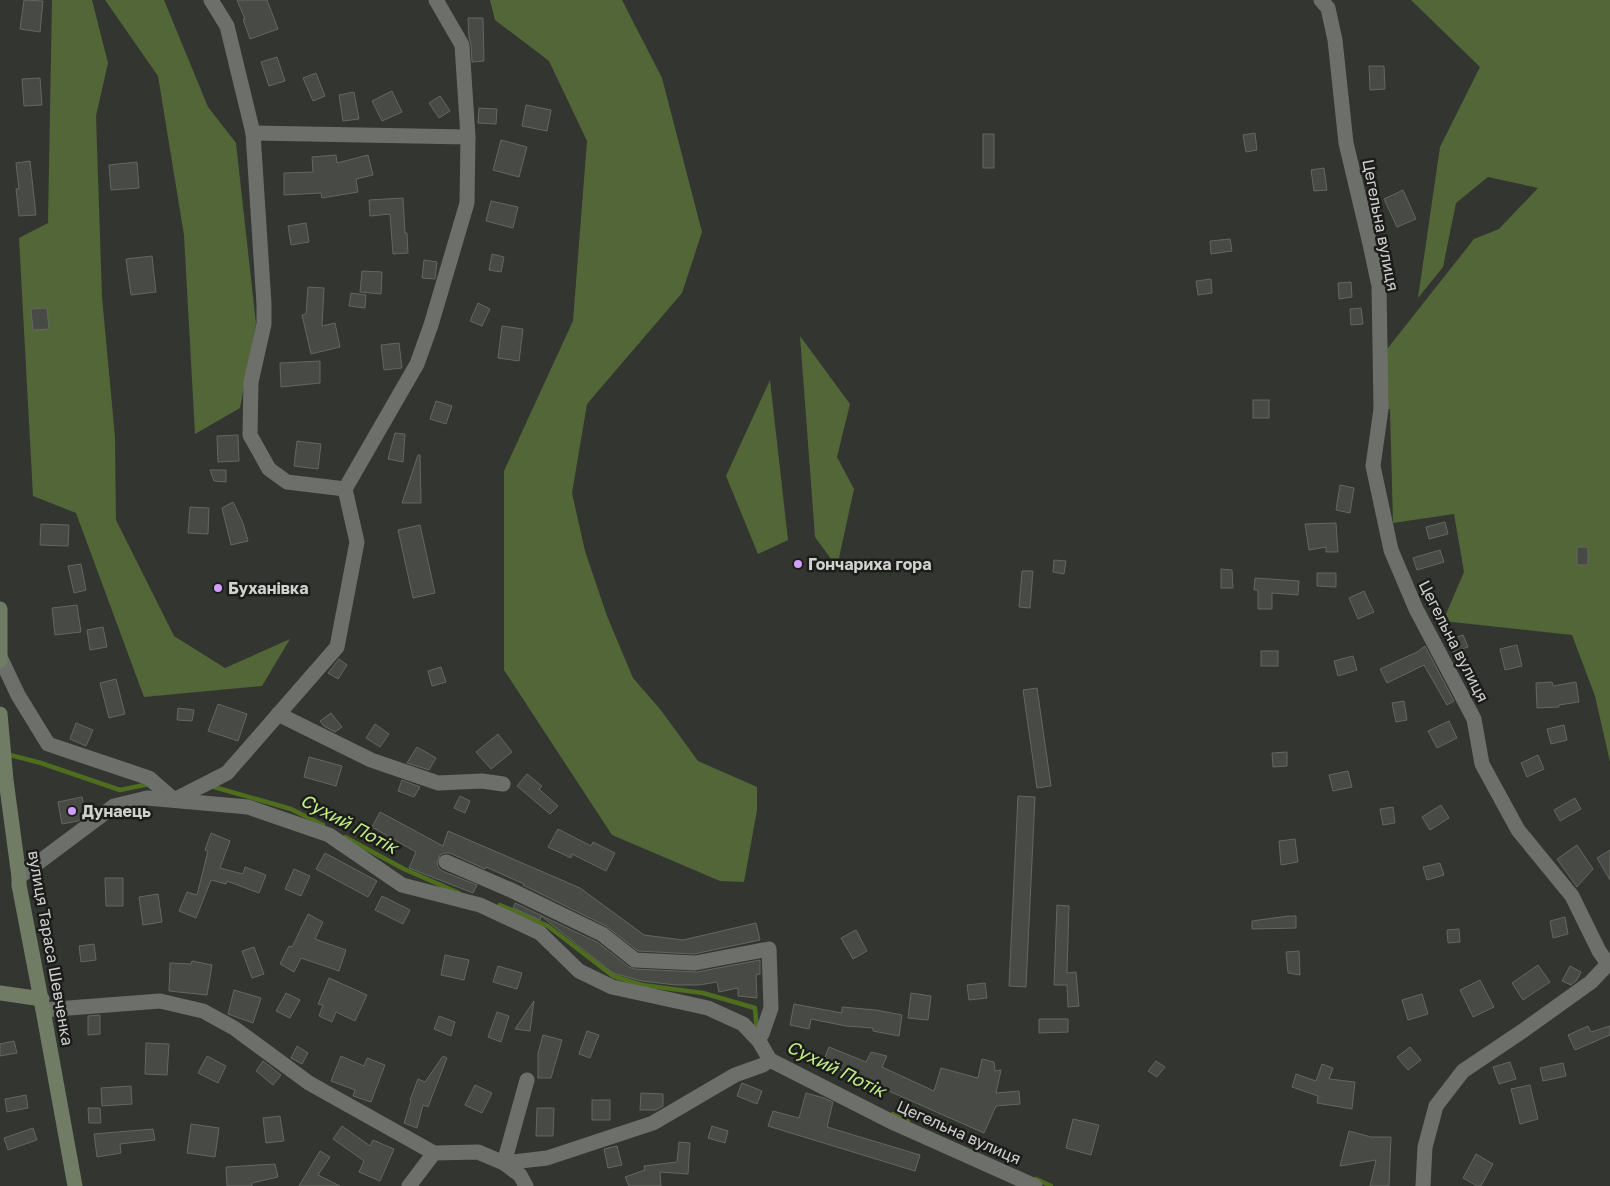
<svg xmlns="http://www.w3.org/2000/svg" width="1610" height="1186" font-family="'Golos Text',sans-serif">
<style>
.green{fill:#526638}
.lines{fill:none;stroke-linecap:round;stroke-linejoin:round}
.stream{stroke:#4f6d1e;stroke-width:4.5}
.building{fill:#484b45;stroke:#646761}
.street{stroke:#6d706a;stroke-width:15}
.secondary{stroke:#717c65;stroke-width:15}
.poi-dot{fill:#d19dfe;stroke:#1c1d1a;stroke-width:2}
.labels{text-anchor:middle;stroke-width:5;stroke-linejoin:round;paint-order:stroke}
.street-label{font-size:16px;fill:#d0d2ce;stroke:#1c1d1a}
.poi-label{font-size:16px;font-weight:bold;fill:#d0d2ce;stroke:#1c1d1a;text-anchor:start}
.water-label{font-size:18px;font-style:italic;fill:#c1ef86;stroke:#1c1d1a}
</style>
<rect width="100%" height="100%" fill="#333630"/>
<g class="green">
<polygon points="52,0 92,0 108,63 96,116 102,297 115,437 116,520 174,636 225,668 290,639 262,686 144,697 76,513 33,496 19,238 48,223"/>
<polygon points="105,0 164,0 208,107 236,143 256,324 240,408 195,434 184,235 158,76"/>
<polygon points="490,0 622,0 662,78 702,232 682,293 587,404 572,493 585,551 607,616 633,678 660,709 698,761 757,787 757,810 744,882 720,881 612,835 504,670 504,471 573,321 587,141 549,61 495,20"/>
<polygon points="1411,0 1610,0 1610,762 1595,696 1572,635 1443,621 1464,572 1454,514 1393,523 1390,409 1381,409 1380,358 1474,239 1499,229 1538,188 1488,177 1456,203 1443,267 1418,298 1440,147 1480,67"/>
<polygon points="800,336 850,404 837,457 854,489 837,567 815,537"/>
<polygon points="770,380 788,540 758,554 726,476"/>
</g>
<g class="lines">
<g class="stream">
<polyline points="6,754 41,763 120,790 149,784"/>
<polyline points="214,787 291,809 323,825"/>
<polyline points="345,837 404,869 459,893"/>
<polyline points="500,905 548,926 613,976 642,985 703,993 755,1008 757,1031"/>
<polyline points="893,1114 908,1121"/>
<polyline points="1036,1179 1051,1186"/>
</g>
</g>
<g class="building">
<polygon points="24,0 43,1 40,32 20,29"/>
<polygon points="237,0 267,0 278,29 250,39 243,19 245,19"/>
<polygon points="468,18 483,18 484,61 472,62 471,44 469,38"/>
<polygon points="277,57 285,81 269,86 261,62"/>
<polygon points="1369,66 1384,66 1385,89 1370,90"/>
<polygon points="316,73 325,96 313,101 303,78"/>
<polygon points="40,78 42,105 24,106 22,79"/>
<polygon points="392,91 402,112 382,121 372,101"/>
<polygon points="354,92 359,119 343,121 339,95"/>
<polygon points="440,96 450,111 439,118 429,103"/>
<polygon points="526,105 551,110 547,131 522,126"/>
<polygon points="479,108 497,109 496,124 478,123"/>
<polygon points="1255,133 1257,150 1246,152 1243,135"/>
<rect x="983" y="134" width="11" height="34"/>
<polygon points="501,140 527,147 519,177 493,170"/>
<polygon points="336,155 337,163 368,155 373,175 356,179 358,192 322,198 321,193 284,195 284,173 313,172 312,157"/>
<polygon points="30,161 36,215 19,216 16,189 19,189 16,163"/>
<polygon points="137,162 139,188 111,190 109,165"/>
<polygon points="1324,168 1327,190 1314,191 1311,170"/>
<polygon points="1403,190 1416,219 1397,227 1384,199"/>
<polygon points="403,198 405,233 407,233 408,253 393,254 390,214 370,216 369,200"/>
<polygon points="491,201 518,207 513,228 486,221"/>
<polygon points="306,223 309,242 291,245 288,226"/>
<polygon points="1230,239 1232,251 1211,254 1210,241"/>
<polygon points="492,254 504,257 501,272 489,270"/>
<polygon points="152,256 156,292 131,295 126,259"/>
<polygon points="424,260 437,262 435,279 422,278"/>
<polygon points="362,271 382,272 381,294 360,292"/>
<polygon points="1211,279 1212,293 1198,295 1196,281"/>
<polygon points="1351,282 1352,297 1339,299 1338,283"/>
<polygon points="308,287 324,288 322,326 335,323 340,347 311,354 302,315 306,314"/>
<polygon points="351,293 366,295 365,308 349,306"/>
<polygon points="478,303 490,309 482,326 470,321"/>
<polygon points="47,308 49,329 33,330 31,309"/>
<polygon points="1361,308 1363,324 1351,325 1350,309"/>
<polygon points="502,326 523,329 519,361 498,358"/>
<polygon points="399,343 402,368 384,370 381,345"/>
<polygon points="320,361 320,383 281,387 280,363"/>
<rect x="1253" y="400" width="16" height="18"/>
<polygon points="436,401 452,406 446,424 430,419"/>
<polygon points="395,433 405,434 403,462 388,459"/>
<polygon points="238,435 239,461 218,462 217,436"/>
<polygon points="297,441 321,444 318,469 294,466"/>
<polygon points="418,455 420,455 421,503 402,503"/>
<polygon points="210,470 226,470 226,482 214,481"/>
<polygon points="1340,485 1354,488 1350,513 1336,510"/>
<polygon points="233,502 243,523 248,541 231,545 222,508"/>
<polygon points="190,507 209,508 208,534 188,533"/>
<polygon points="1445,522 1448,534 1429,539 1426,527"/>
<polygon points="1336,523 1338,552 1326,552 1326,547 1309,550 1305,524"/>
<polygon points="41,524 69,525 68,546 40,545"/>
<polygon points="420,525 435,593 413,598 398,530"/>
<rect x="1577" y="547" width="11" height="18"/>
<polygon points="1440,550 1444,562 1417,570 1413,558"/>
<polygon points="1054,560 1066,561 1064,574 1053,572"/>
<polygon points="81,564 86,590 74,593 68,566"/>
<polygon points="1221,569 1232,570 1233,588 1221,588"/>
<polygon points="1022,571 1033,571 1030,608 1019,607"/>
<polygon points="1317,573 1336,573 1336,587 1317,586"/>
<polygon points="1255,578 1299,581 1298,595 1272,593 1272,609 1258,609 1258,590 1254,590"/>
<polygon points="1364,591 1374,612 1358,619 1349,598"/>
<polygon points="77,605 81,632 55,635 52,608"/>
<polygon points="103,627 107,647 90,650 87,630"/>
<polygon points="1463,635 1468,647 1453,652 1448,640"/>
<polygon points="1517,645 1522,666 1505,670 1500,649"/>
<polygon points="1425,646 1454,701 1447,705 1424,665 1387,683 1380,669 1417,652"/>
<rect x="1261" y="651" width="17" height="15"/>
<polygon points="1353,656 1357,670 1338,676 1334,661"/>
<polygon points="339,659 347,665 338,679 328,673"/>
<polygon points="441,667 446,682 432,686 428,671"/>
<polygon points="116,679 125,714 109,718 100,683"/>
<polygon points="1552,682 1553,686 1576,682 1579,702 1559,705 1559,707 1537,708 1536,683"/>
<polygon points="1037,688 1051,786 1037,788 1023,690"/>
<polygon points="1404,701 1407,720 1396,722 1392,703"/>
<polygon points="218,704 247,714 238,741 208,731"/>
<polygon points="178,708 194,710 192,721 177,720"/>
<polygon points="331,713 342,727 335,732 324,726 320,721"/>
<polygon points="1449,721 1457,738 1437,748 1428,731"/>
<polygon points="76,723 93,730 86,746 70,739"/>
<polygon points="375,724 389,734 380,747 366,738"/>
<polygon points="1564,725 1567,740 1551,744 1547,729"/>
<polygon points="498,734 512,752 491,769 476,752"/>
<polygon points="417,747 436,758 429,770 407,763"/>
<polygon points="1287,752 1287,766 1273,767 1272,753"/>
<polygon points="1538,755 1544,769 1527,777 1521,763"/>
<polygon points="309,757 342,766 336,786 304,777"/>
<polygon points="1348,771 1352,787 1333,791 1329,775"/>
<polygon points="527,774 542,786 539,789 558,806 550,814 517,786"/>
<polygon points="402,780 420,787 414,797 398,791"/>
<polygon points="460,796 470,801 465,813 454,808"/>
<polygon points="1018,796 1035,797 1026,987 1009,986"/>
<polygon points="82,797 86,816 78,821 62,824 58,802"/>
<polygon points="1575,798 1581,809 1560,821 1554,810"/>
<polygon points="1441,805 1449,818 1430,830 1422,817"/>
<polygon points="1393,807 1395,823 1383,825 1380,809"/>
<polygon points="380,812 443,846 448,831 580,888 644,935 683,940 756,923 760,940 694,954 638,951 606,926 523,885 524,884 486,867 485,869 450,853 444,853 440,855 437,863 438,867 442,871 477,885 473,893 409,868 416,852 372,827"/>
<polygon points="558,829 591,846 593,842 615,853 606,871 572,854 571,858 548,847"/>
<polygon points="211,833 230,841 220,868 243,874 245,867 266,875 259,893 227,881 226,884 211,880 196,918 179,911 187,892 197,895 208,851 205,850"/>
<polygon points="1295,839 1298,862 1281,865 1279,841"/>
<polygon points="1577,845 1593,869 1577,887 1557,859"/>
<polygon points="1610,850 1610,880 1597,858"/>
<polygon points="325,853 377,881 368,897 316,869"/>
<polygon points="1440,863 1444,875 1427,880 1423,867"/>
<polygon points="294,869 310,876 301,896 285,889"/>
<polygon points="105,878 123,878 123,906 106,906"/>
<polygon points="158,894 162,922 143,925 139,897"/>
<polygon points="382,896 410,910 403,924 375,910"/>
<polygon points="515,903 597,942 629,967 634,969 697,972 760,960 760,974 756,975 757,998 738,996 738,988 719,992 717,982 699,985 676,985 642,981 613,973 541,916 540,920 513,908"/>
<polygon points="1057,905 1069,906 1067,973 1076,972 1079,1006 1068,1007 1067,985 1054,985"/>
<polygon points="308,914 323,922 315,939 346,950 339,971 301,958 294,972 280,964 289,946 292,947"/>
<polygon points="1288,916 1296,916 1296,928 1252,929 1252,921"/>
<polygon points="1565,917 1568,934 1553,938 1550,921"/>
<polygon points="1459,929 1460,942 1448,943 1447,930"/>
<polygon points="856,930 867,951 853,959 841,938"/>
<polygon points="94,944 96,960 81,962 79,946"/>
<polygon points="254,947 264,974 252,978 242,951"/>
<polygon points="1299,951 1300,975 1288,973 1286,952"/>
<polygon points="445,955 469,960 464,980 441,975"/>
<polygon points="192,961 212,965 207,995 169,991 170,963 191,964"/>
<polygon points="1538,965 1550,982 1523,1000 1512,983"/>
<polygon points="498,966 522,973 517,989 493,982"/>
<polygon points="1570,966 1581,972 1577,980 1571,985 1562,981"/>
<polygon points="329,978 367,995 355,1021 336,1012 332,1022 319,1016 323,1005 318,1004"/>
<polygon points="1480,980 1494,1007 1473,1017 1460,990"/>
<polygon points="985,983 987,998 969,1000 967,985"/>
<polygon points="234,990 261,998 253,1023 228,1014"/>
<polygon points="286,993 300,1000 290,1018 276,1011"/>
<polygon points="911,993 931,996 928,1020 908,1018"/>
<polygon points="1422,994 1428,1014 1408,1020 1402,1000"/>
<polygon points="534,1001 530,1031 515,1029"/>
<polygon points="794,1004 842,1013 842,1007 876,1010 902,1015 899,1036 873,1031 873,1028 846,1026 811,1019 809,1029 790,1025"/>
<polygon points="497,1012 509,1016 501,1042 488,1037"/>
<polygon points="100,1015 100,1034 88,1035 88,1016"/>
<polygon points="439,1016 455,1022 451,1036 434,1029"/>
<polygon points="1039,1019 1068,1019 1068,1032 1039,1033"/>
<polygon points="1588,1026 1591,1032 1610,1026 1610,1035 1575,1050 1568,1035"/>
<polygon points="587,1031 599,1035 590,1058 579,1054"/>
<polygon points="543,1035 562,1040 551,1078 538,1078 538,1053"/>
<polygon points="14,1041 17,1053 0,1056 0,1044"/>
<polygon points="146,1043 169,1044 167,1075 145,1074"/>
<polygon points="297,1046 308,1053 302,1064 291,1058"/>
<polygon points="829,1047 866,1062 871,1052 887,1056 882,1067 934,1091 941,1068 978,1078 982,1059 994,1062 995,1071 1001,1070 996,1093 1019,1091 1020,1104 996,1106 984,1133 823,1062"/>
<polygon points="1410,1047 1421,1060 1408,1070 1397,1057"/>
<polygon points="207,1056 226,1066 218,1083 198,1073"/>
<polygon points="341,1056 364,1066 367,1058 385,1065 371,1102 353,1096 355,1090 331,1081"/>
<polygon points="443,1056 447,1058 428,1107 423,1105 417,1128 404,1123 411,1101 410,1100 418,1079 425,1082"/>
<polygon points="263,1061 281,1075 273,1085 256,1071"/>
<polygon points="1156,1061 1165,1067 1157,1077 1148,1071"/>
<polygon points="1510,1062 1516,1079 1499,1084 1493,1067"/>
<polygon points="1563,1063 1566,1076 1543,1081 1540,1068"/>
<polygon points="1322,1064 1333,1068 1329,1079 1355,1082 1352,1109 1317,1103 1318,1096 1292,1087 1296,1074 1316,1081"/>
<polygon points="742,1083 762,1091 757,1104 737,1096"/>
<polygon points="475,1085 492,1093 482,1113 465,1105"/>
<polygon points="1530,1085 1538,1119 1520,1124 1511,1089"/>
<polygon points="131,1086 132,1104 102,1106 101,1088"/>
<polygon points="641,1093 663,1094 663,1106 656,1110 640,1110"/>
<polygon points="806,1093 824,1098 833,1102 827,1127 920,1155 915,1171 768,1126 773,1111 799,1118"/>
<polygon points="26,1095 28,1108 7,1112 5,1099"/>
<rect x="592" y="1100" width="18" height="20"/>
<polygon points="88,1108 100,1108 101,1123 89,1123"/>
<polygon points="537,1108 554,1108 553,1136 536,1136"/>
<polygon points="280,1116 284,1141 266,1143 263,1118"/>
<polygon points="1073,1119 1099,1125 1091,1155 1066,1148"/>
<polygon points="191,1124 219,1128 215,1157 187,1153"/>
<polygon points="342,1126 370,1146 373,1140 394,1149 380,1181 359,1172 364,1161 333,1139"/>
<polygon points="712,1126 728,1131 725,1143 708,1138"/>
<polygon points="33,1128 37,1140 8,1150 4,1138"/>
<polygon points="153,1129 155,1140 120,1144 121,1153 97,1157 94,1134"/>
<polygon points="1349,1131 1371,1137 1391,1137 1389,1186 1370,1186 1376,1160 1340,1166"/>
<polygon points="679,1142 690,1143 688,1174 660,1172 661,1186 629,1186 625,1177 645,1170 644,1166 677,1162"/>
<polygon points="617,1146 622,1165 608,1168 604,1149"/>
<polygon points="320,1151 330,1157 318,1175 340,1186 299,1186"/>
<polygon points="1476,1154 1493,1164 1481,1186 1477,1186 1463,1178"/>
<polygon points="275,1164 278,1177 252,1183 252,1186 227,1186 226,1167"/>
</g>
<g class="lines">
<g class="street">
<polyline points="211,0 227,26 253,133 264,304 264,324 251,382 250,435 269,469 287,482 345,489"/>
<polyline points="1321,0 1328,8 1335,40 1346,143 1370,244 1379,286 1381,409 1373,466 1391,550 1416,609 1474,719 1482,764 1518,830 1572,896 1599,951 1608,964"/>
<polyline points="253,133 468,137"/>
<polyline points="0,657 18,695 48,744 149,778 174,800 227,773 337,647 357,542 345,489 417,364 431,325 467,203 468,137 462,45 436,0"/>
<polyline points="278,714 371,760 438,783 482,781 503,784"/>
<polyline points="446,862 511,890 602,934 635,960 695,963 769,949 771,1008 762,1034"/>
<polyline points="19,877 114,806 147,798 248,807 329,835 402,885 480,905 540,933 579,971 612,987 708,1008 743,1024 759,1041 770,1060 894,1123 1035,1186"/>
<polyline points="43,1010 160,1001 203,1011 234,1028 309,1083 434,1153 478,1152 504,1163 520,1175 526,1186"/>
<polyline points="504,1163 547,1158 653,1123 735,1075 763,1065 770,1060"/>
<polyline points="504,1163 527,1080"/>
<polyline points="409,1186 434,1153"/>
<polyline points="1423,1186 1425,1147 1436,1106 1463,1071 1524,1030 1591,982 1608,964"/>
</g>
<g class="secondary">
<polyline points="0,609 0,660"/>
<polyline points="0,714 6,780 19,877 19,885 43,1010 75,1186"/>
<polyline points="0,993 42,999"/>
</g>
</g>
<g class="poi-dot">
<circle cx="798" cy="564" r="5"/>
<circle cx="218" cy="588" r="5"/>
<circle cx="72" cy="811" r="5"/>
</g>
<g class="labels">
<g class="street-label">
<text transform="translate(1381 225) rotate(79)" y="6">Цегельна вулиця</text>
<text transform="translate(1454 641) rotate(63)" y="6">Цегельна вулиця</text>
<text transform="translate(51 948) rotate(80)" y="6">вулиця Тараса Шевченка</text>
<text transform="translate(959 1132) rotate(24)" y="6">Цегельна вулиця</text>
</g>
<g class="poi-label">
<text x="808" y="570">Гончариха гора</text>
<text x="228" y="594">Буханівка</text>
<text x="82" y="817">Дунаець</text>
</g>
<g class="water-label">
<text transform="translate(349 824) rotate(28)" y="6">Сухий Потік</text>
<text transform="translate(836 1069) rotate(26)" y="6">Сухий Потік</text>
</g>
</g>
</svg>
